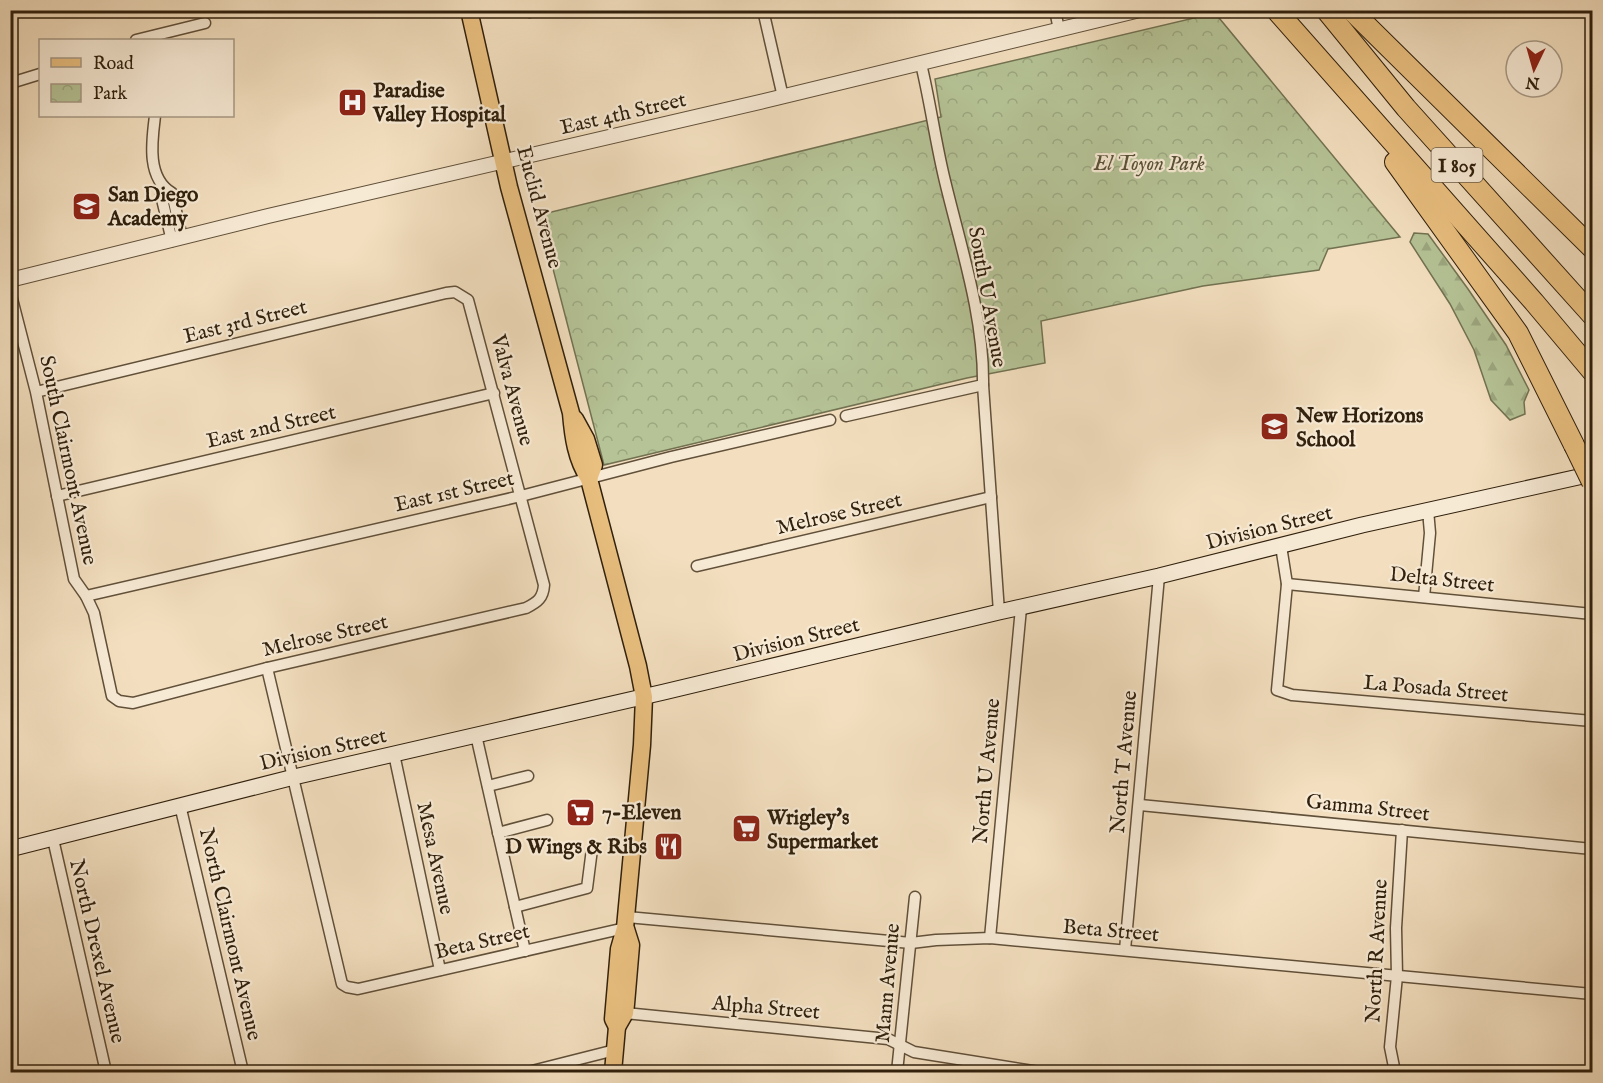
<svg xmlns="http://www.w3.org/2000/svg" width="1603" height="1083" font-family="'IM FELL English',serif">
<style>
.forest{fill:url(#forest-firs);stroke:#727252;stroke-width:1.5}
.park{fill:url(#park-crowns);stroke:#727252;stroke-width:1.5}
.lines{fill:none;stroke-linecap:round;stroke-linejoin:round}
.minor-casing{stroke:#61503a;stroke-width:13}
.tertiary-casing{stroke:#61503a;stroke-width:16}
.secondary-casing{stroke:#30200d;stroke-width:17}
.primary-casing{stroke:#30200d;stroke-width:19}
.motorway-casing{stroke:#30200d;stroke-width:22}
.minor{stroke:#f7ead5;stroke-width:10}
.tertiary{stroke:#f7ead5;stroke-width:14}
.secondary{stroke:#f7ead5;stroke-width:15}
.primary{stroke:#eac080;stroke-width:16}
.motorway{stroke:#eac080;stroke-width:20}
.motorway-bridge-casing{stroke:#30200d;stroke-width:22;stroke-linecap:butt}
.motorway-bridge{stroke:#eac080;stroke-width:20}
.labels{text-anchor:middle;stroke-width:4.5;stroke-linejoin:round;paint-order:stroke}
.shield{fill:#f7ead5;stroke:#6c5d49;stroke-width:1.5}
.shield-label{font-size:20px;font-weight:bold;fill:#30200d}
.poi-label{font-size:21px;font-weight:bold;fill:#30200d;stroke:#f7ead5;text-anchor:start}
.street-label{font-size:21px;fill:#30200d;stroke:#f7ead5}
.park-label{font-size:21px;font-style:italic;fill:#585136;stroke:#f7ead5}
</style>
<defs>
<pattern id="forest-firs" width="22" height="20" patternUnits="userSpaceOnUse" patternTransform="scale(1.5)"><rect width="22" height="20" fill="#b5c396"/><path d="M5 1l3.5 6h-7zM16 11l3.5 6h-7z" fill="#9ca780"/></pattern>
<pattern id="park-crowns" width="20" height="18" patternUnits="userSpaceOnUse" patternTransform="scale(1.5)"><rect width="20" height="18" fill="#b5c396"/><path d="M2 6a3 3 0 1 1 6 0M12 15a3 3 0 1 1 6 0" fill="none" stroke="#9ca780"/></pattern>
</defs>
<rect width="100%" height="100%" fill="#f3dfbf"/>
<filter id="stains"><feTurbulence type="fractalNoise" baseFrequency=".00333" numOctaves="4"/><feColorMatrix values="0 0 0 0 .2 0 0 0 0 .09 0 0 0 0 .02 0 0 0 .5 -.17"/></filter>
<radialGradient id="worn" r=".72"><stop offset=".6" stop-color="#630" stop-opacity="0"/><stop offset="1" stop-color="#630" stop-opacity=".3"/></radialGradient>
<polygon class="forest" points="1414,233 1428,234 1468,289 1506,345 1529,390 1524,402 1525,414 1510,420 1491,400 1474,350 1450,304 1410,242"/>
<polygon class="park" points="1215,13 1400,237 1328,249 1319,270 1203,286 1041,321 1045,363 967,378 604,465 539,215 941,117 935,79"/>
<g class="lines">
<defs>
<g id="minor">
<polyline points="763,10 783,97"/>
<polyline points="1055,10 1059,30"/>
<polyline points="530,12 534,10"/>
<polyline points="136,40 205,23"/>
<path d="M921,64c9,37 14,75 23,113 16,68 40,138 39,208l16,227"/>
<polyline points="14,82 40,74"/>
<path d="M155,116c-3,24 -9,62 17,77l10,45"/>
<polyline points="165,188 161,195 172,241"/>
<path d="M10,291l26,101 38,187 12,17 8,17 18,83 7,5 14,2 134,-35 259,-60c12,-6 17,-10 18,-23l-76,-285 -13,-8 -9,1 -410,99"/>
<polyline points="846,416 983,385"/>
<polyline points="57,496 494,393"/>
<polyline points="1281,546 1287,584 1277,690 1292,695 1592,721"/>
<polyline points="697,566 991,497"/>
<polyline points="1287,584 1592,614"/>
<polyline points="86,596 521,496 671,457 830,420"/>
<polyline points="1424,597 1430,533 1428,510"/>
<polyline points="267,668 342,984 347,987 358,989 625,928"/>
<polyline points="476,735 525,951"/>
<polyline points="394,754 440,970"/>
<polyline points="488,786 528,776"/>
<polyline points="180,805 243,1072"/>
<polyline points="1140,805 1592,849"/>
<polyline points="498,833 547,820"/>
<polyline points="10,834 14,848"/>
<polyline points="53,839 106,1072"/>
<polyline points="515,907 587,888 592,849"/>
<polyline points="627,917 911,943 936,940 990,938 1592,994"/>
<polyline points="990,938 1021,608"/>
<polyline points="1125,950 1159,576"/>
<polyline points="625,1013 888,1039 914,1052 1039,1072"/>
<polyline points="528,1072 615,1050"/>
<polyline points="897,1072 915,897"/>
<polyline points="1395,1072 1390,1047 1397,976 1396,928 1402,830"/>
</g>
<polyline id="tertiary" points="10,280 268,216 764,101 1140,10"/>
<polyline id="secondary" points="10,849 294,777 664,692 999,612 1159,576 1362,525 1592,474"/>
<g id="primary">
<path d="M469,10l40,177 62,226c2,24 5,46 18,66l49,187 6,31 -2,48 -17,183 -6,21 -6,70 4,8"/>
<polyline points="575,419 586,439 594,465 589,479"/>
<polyline points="613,1072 617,1027 625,1013 626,1004 631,945 626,929"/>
</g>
<g id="motorway">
<polyline points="1276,10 1534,302 1592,371"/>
<polyline points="1326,10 1406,108 1592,315"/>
<polyline points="1351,10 1592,248"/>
<polyline points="1395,162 1518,333 1574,445"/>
</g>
</defs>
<use href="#minor" class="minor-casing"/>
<use href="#tertiary" class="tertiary-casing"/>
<use href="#secondary" class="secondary-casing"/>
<use href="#primary" class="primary-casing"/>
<use href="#motorway" class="motorway-casing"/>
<use href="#minor" class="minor"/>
<use href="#tertiary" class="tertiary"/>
<use href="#secondary" class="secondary"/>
<use href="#primary" class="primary"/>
<use href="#motorway" class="motorway"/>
<defs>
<polyline id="motorway-bridge" points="1574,445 1592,482"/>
</defs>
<use href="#motorway-bridge" class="motorway-bridge-casing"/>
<use href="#motorway-bridge" class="motorway-bridge"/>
</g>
<defs>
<symbol id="hospital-square" viewBox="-11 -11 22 22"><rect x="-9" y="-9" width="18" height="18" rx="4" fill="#8f2418" stroke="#f7ead5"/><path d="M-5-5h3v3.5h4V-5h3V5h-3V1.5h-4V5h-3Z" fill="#fff"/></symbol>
<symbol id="school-square" viewBox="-11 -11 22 22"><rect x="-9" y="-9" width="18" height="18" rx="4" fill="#8f2418" stroke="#f7ead5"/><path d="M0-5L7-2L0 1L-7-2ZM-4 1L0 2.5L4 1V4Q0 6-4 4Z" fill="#fff"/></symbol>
<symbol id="supermarket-square" viewBox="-11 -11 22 22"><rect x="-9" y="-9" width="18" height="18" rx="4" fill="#8f2418" stroke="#f7ead5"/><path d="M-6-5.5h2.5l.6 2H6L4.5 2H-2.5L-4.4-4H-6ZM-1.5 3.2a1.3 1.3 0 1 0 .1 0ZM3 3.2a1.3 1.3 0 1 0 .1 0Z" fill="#fff"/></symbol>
<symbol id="restaurant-square" viewBox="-11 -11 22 22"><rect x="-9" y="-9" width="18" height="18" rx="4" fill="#8f2418" stroke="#f7ead5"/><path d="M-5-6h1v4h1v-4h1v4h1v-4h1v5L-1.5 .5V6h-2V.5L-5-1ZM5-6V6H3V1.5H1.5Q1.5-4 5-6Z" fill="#fff"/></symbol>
</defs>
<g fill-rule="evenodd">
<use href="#hospital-square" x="336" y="86" width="33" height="33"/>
<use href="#school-square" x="70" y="190" width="33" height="33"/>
<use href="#school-square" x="1258" y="410" width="33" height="33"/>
<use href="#supermarket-square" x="564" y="796" width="33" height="33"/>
<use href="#supermarket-square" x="730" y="812" width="33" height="33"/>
<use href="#restaurant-square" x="652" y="830" width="33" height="33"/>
</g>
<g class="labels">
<rect class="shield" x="1431.5" y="148" width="51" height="34" rx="4.5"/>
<g class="shield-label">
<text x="1457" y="172">I 805</text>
</g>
<g class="poi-label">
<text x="373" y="97">Paradise<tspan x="373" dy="24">Valley Hospital</tspan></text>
<text x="108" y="201">San Diego<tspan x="108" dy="24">Academy</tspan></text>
<text x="1296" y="422">New Horizons<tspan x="1296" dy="24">School</tspan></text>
<text x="602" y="819">7-Eleven</text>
<text x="767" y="824">Wrigley's<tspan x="767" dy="24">Supermarket</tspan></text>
<text x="647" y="853" text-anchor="end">D Wings &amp; Ribs</text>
</g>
<g class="street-label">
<text transform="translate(623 113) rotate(-13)" y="7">East 4th Street</text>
<text transform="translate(540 207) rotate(75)" y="7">Euclid Avenue</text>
<text transform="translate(988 297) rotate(80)" y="7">South U Avenue</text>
<text transform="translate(245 321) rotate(-14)" y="7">East 3rd Street</text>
<text transform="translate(513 390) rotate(75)" y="7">Valva Avenue</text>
<text transform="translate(271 426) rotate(-13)" y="7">East 2nd Street</text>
<text transform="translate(69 460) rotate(78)" y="7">South Clairmont Avenue</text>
<text transform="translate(454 491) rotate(-13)" y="7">East 1st Street</text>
<text transform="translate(839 513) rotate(-13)" y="7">Melrose Street</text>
<text transform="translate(1269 527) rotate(-14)" y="7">Division Street</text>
<text transform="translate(1442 579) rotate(6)" y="7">Delta Street</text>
<text transform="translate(325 635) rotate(-13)" y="7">Melrose Street</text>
<text transform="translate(796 639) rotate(-14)" y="7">Division Street</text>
<text transform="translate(1436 688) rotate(5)" y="7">La Posada Street</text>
<text transform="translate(323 749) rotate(-13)" y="7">Division Street</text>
<text transform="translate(1123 762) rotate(-85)" y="7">North T Avenue</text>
<text transform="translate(986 771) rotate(-85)" y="7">North U Avenue</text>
<text transform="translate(1368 807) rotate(6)" y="7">Gamma Street</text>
<text transform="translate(436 858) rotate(78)" y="7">Mesa Avenue</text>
<text transform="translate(1111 930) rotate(5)" y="7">Beta Street</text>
<text transform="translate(231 934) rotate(77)" y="7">North Clairmont Avenue</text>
<text transform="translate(482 941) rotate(-13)" y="7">Beta Street</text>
<text transform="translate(98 951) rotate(77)" y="7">North Drexel Avenue</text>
<text transform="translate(1376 951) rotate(-87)" y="7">North R Avenue</text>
<text transform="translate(887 983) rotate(-85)" y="7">Mann Avenue</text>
<text transform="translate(766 1007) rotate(5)" y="7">Alpha Street</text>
</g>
<g class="park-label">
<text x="1149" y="170">El Toyon Park</text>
</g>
</g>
<rect width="1603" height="1083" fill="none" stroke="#f3dfbf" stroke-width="36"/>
<rect x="12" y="12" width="1579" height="1059" fill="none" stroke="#30200d" stroke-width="3"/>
<rect x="18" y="18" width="1567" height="1047" fill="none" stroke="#30200d" stroke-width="1.5"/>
<rect x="39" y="39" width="195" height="78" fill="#f7ead5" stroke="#a79985" stroke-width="1.5"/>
<rect x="51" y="58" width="30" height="9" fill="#eac080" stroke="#a79985" stroke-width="1.5"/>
<text x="93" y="69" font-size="18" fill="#30200d">Road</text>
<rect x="51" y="84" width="30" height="18" fill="url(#park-crowns)" stroke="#a79985" stroke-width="1.5"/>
<text x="93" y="99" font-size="18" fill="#30200d">Park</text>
<g transform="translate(1534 69) rotate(185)"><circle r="28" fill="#f7ead5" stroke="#a79985" stroke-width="1.5"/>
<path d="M0-4.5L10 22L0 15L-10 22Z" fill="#8f2418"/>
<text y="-9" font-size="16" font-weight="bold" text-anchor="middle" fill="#30200d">N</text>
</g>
<rect width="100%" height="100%" filter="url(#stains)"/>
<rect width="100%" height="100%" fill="url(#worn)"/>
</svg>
